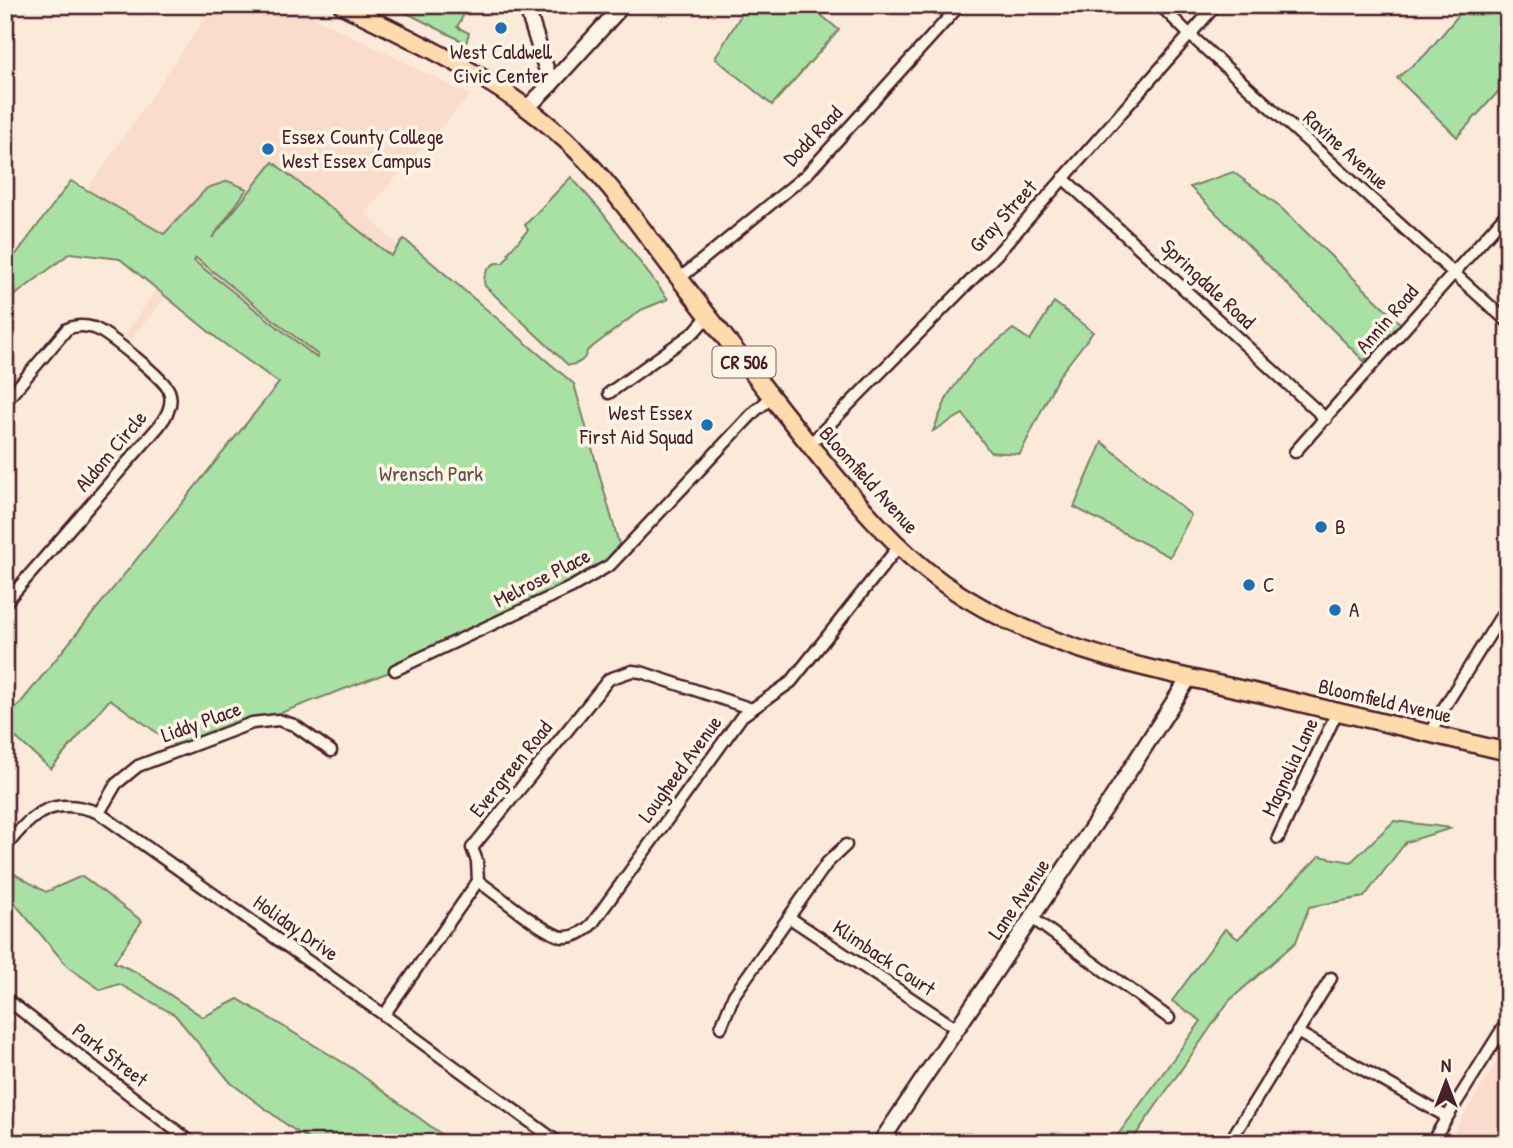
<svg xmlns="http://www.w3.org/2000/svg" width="1513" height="1148" font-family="'Patrick Hand',sans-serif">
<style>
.built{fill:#f9dccb}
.green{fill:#a9e1a5;stroke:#7a8068;stroke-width:2;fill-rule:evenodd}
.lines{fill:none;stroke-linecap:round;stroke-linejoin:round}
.street-casing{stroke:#4a1f2b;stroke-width:15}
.secondary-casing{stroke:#4a1f2b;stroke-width:19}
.primary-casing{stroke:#4a1f2b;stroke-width:21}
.street{stroke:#fcf5e5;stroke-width:10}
.secondary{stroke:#fcf5e5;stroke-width:14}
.primary{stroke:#fedbac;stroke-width:16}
.poi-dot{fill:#1f6fb2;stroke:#fcf5e5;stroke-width:2.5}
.labels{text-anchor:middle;stroke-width:7;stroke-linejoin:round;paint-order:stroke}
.shield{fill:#fcf5e5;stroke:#7f5f63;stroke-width:2}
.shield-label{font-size:19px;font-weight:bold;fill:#4a1f2b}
.poi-label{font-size:21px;fill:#4a1f2b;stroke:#fcf5e5;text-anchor:start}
.street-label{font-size:21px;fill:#4a1f2b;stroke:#fcf5e5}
.park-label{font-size:21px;fill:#62504a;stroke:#fcf5e5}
</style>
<rect width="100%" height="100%" fill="#fbead9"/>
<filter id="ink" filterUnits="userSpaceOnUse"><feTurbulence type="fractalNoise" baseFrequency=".0143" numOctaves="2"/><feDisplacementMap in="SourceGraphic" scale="14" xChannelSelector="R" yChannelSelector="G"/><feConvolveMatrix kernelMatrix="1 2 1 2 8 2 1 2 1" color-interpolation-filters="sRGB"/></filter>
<g filter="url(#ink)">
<g class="built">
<polygon points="214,5 289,5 470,95 365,212 404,253 305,381 181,276 131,340 125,335 169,271 78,203"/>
<polygon points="1502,1053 1508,1057 1508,1143 1447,1143"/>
</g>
<g class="green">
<polygon points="391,5 469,5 457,27 469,33 466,43"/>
<polygon points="747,5 809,5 839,30 772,105 715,58"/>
<polygon points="1467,5 1508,5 1508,81 1457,137 1397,78 1425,55"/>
<path d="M273,162l118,94 13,-17 170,145 45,160 -22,29 -202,97 -214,80 -71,-51 -59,70 -46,-41v-6l274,-339 -60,-43 -99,-81 -50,-6 -65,50v-42l9,-4 57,-76 93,53 43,-46 21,-7 19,8 -35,49zM196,258l122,97 -1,3 -123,-97z"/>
<polygon points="1233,172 1277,204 1402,325 1364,361 1190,187"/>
<path d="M571,177l30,34 67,88 -27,11 -54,41c-1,9 -10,14 -19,14l-83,-79c-3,-9 2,-19 11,-23h7l6,-8 -1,-2 20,-23 -3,-5z"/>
<polygon points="1054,302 1093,332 1058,377 1020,454 990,452 963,414 933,431 948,395 974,360 1013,329 1030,340"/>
<polygon points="1102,442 1191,515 1170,557 1074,507"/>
<polygon points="1394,821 1452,828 1406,842 1364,897 1309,907 1296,942 1229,1001 1130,1143 1112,1143 1201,1021 1172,1001 1225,929 1238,939 1319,856 1351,862"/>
<polygon points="13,873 46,892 82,876 142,921 114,962 136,972 203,1017 238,999 352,1068 453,1143 379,1143 373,1138 367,1143 315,1143 291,1128 231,1083 175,1015 119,984 101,990 68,967 5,892 5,885"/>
</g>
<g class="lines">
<defs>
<g id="street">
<polyline points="1160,5 1189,34 1508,322"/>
<polyline points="1063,178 1326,419"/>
<polyline points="679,279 806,175 960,5"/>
<polyline points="609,393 694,332 708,316"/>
<path d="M5,402l62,-73c9,-4 17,-4 27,-1 12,4 71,51 75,63 5,13 -2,25 -10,35l-154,177"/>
<polyline points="809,445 997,254 1216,5"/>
<polyline points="1295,452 1508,212"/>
<polyline points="395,670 572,587 610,565 755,411 771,398"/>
<polyline points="1430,734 1440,714 1508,605"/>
<polyline points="99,813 116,784 138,766 252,723 278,720 294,725 331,751"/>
<polyline points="1278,838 1337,712"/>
<path d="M5,848c26,-35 49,-53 94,-35l285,202 175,128"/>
<path d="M478,881c18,12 66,53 85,56 12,1 21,-5 29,-13l150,-208 49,-34 108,-136"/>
<polyline points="790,918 957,1029"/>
<polyline points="1032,918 1169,1018"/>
<polyline points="5,998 192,1143"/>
<polyline points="384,1015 478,881 477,861 472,848 609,679 632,671 641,672 752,709"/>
<polyline points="721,1027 734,995 827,863 846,845"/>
<polyline points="1297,1032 1447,1117"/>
<polyline points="1229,1143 1331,978"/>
<polyline points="1431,1143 1508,1020"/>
</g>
<g id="secondary">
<polyline points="526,5 551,84"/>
<polyline points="527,108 551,84 623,5"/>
<polyline points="880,1143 1108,804 1189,678"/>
</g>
<path id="primary" d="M342,5c86,42 176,83 243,154 35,37 63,79 94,119 47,61 94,122 143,182 37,45 74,89 121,123 95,67 208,86 319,111 82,19 164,39 246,58"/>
</defs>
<use href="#street" class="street-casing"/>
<use href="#secondary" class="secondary-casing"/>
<use href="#primary" class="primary-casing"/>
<use href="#street" class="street"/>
<use href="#secondary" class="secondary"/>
<use href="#primary" class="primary"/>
</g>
</g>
<g class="poi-dot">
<circle cx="501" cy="28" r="7"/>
<circle cx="268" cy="149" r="7"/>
<circle cx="707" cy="425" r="7"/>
<circle cx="1321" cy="527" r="7"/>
<circle cx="1249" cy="585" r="7"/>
<circle cx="1335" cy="610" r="7"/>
</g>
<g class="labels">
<rect class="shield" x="712.5" y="346.5" width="63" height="31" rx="5"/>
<g class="shield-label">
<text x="744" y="369">CR 506</text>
</g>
<g class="poi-label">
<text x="501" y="59" text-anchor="middle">West Caldwell<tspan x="501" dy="24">Civic Center</tspan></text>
<text x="282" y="144">Essex County College<tspan x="282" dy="24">West Essex Campus</tspan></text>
<text x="693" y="420" text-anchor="end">West Essex<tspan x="693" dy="24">First Aid Squad</tspan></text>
<text x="1335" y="534">B</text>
<text x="1263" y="592">C</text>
<text x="1349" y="617">A</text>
</g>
<g class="street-label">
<text transform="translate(813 136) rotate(-46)" y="7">Dodd Road</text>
<text transform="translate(1346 150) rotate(42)" y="7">Ravine Avenue</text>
<text transform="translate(1003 216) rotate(-48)" y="7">Gray Street</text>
<text transform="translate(1208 284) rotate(43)" y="7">Springdale Road</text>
<text transform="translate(1387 319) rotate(-49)" y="7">Annin Road</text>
<text transform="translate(111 451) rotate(-50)" y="7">Aldom Circle</text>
<text transform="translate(869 480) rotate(48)" y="7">Bloomfield Avenue</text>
<text transform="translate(542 578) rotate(-27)" y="7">Melrose Place</text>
<text transform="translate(1385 701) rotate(13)" y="7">Bloomfield Avenue</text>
<text transform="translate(201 722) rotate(-20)" y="7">Liddy Place</text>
<text transform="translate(1290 767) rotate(-65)" y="7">Magnolia Lane</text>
<text transform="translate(511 769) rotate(-51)" y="7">Evergreen Road</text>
<text transform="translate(680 769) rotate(-54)" y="7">Lougheed Avenue</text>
<text transform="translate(1019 899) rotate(-56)" y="7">Lane Avenue</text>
<text transform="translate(296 928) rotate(35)" y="7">Holiday Drive</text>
<text transform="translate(884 958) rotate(34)" y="7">Klimback Court</text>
<text transform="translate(110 1055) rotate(38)" y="7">Park Street</text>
</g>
<g class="park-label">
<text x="431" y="481">Wrensch Park</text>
</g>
</g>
<rect width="1513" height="1148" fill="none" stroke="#fcf5e5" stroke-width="28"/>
<rect x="14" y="14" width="1485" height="1120" fill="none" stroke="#4a1f2b" stroke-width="2.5" filter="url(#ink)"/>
<g transform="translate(1446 1082)" stroke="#fcf5e5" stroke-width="5" paint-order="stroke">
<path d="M0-5L12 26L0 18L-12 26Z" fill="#4a1f2b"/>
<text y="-10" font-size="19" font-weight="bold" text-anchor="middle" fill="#4a1f2b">N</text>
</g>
</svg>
